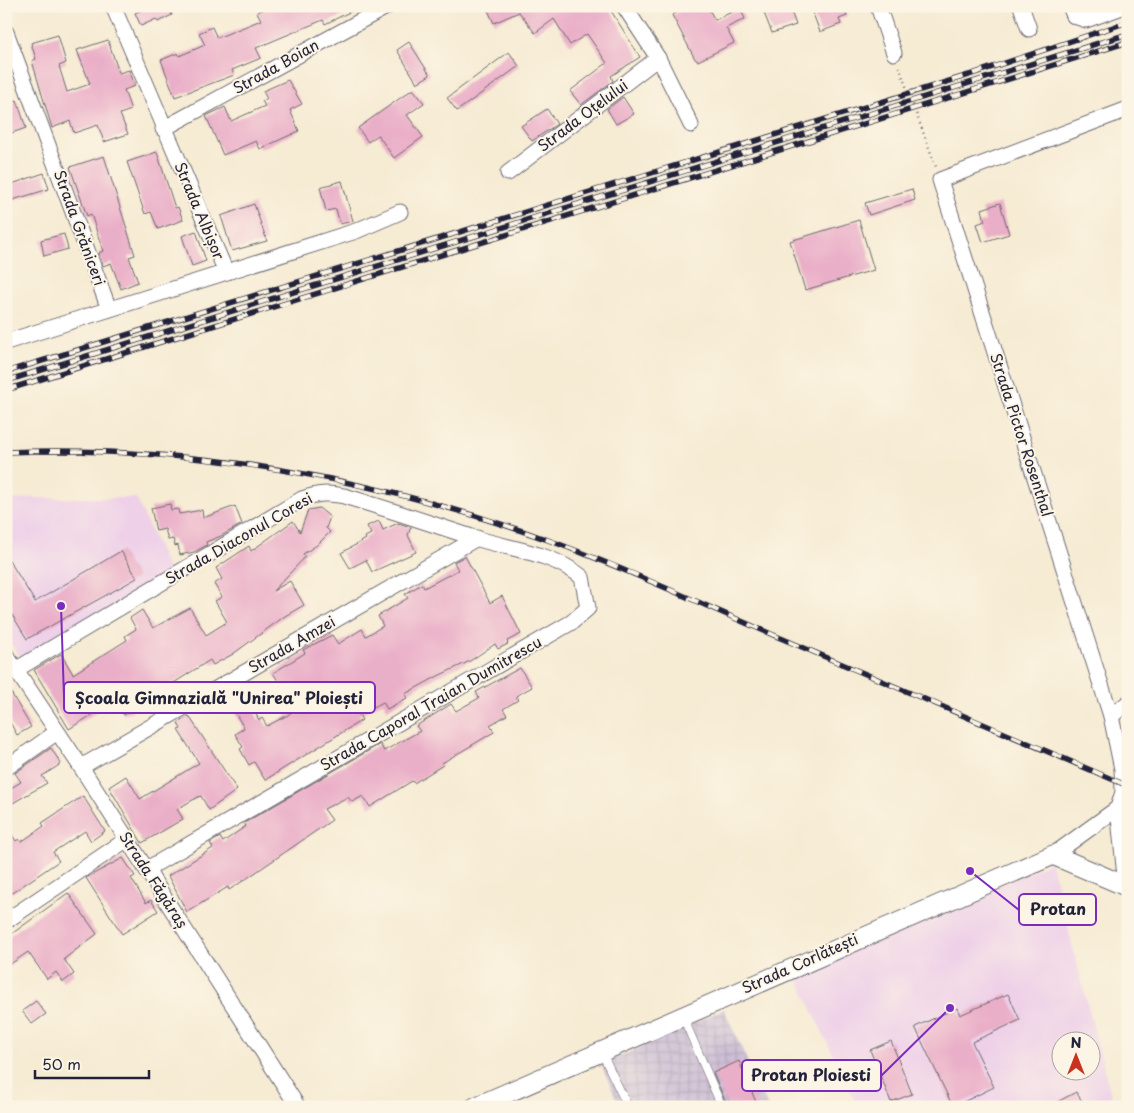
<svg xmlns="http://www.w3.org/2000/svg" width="1134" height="1113" font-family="'Playpen Sans',sans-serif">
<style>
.built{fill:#eed0e8;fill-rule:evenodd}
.industrial{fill:url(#industrial-grid)}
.building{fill:#eaafc8}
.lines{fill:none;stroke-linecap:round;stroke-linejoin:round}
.service-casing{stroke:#6c6870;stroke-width:9}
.minor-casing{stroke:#6c6870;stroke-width:17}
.tertiary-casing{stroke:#6c6870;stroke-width:21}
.path{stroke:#6c6870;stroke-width:2.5;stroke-dasharray:1 4;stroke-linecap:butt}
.service{stroke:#fff;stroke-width:8}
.minor{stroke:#fff;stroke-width:15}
.tertiary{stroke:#fff;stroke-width:19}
.rail-casing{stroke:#22223b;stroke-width:5.5}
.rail{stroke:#fcf5e5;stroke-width:4;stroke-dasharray:11;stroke-linecap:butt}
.labels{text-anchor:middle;stroke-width:4;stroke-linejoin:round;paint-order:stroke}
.street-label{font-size:15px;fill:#22223b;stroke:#fcf5e5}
.leader{fill:none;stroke:#7b2cbf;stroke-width:2}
.callout-dot{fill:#7b2cbf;stroke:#fcf5e5;stroke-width:2}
.callout{fill:#fcf5e5;stroke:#7b2cbf;stroke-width:2}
.callout-label{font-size:16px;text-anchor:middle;font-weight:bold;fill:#22223b}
</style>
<defs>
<pattern id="industrial-grid" width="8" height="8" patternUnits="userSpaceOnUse" patternTransform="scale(1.25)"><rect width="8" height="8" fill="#ccbed4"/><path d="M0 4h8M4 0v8" fill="none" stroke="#afa3b7"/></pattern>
</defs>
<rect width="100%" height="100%" fill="#fcf5e5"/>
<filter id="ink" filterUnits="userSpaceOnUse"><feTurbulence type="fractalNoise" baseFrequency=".02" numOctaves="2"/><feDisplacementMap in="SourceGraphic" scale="10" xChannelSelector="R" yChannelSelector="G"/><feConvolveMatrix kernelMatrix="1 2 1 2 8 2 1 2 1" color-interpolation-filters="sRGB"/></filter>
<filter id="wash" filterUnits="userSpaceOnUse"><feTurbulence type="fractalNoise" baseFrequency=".0096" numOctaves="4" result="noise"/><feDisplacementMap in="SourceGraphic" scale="20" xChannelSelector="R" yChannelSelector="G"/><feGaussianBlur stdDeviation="1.12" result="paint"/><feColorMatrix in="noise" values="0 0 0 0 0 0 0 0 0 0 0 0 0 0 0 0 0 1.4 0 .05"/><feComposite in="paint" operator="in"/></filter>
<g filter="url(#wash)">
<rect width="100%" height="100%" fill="#f6ebd3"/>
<g class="built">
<polygon points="30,498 136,498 171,576 22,659 6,637 6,501"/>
<path d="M1051,862l63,245h-257l-61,-132zM1062,1040h30v30h-30z"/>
</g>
<polygon class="industrial" points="724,1009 768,1107 620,1107 601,1065"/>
<g id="blocks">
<g class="building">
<polygon points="150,6 183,6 171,12 172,15 158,22 156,19 141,26 135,13"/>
<polygon points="269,6 362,6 325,24 323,20 256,48 261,58 232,70 234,75 175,97 161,60 178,53 179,56 205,45 199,33 212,27 217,38 261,20 257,12"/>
<polygon points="486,6 608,6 640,57 611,76 613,81 581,105 570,91 607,63 587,34 570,45 554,19 535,33 519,12 494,23"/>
<polygon points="689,6 707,6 715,20 740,8 745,19 726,28 734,43 698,61 695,59 672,15"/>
<polygon points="782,6 789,6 796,25 772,33 764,13"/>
<polygon points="825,6 844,6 847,16 839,19 841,24 820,32 812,11"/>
<polygon points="58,35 66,63 59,66 67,92 90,84 77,50 108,40 119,73 129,70 135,86 124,90 131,110 120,114 128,134 104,142 98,125 74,133 70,121 52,128 32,61 36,59 31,43"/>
<polygon points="409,42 430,75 417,83 397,50"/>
<polygon points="509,52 519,66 457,111 447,98"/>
<polygon points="288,80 302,104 290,110 299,131 260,149 256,141 223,155 206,116 225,107 231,121 265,106 262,101 267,99 263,91"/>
<polygon points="413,89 424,103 407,115 423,137 394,158 378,135 368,142 358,128"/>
<polygon points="623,97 634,114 616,124 607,109"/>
<polygon points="17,100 26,128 6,135 6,104"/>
<polygon points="547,109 557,124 532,141 521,126"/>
<polygon points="157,152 175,208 178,207 183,220 158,229 151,212 145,214 127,162"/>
<polygon points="104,156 135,255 129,257 138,282 121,289 111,263 103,266 99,253 103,251 91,214 87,216 70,167"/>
<polygon points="44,173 49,189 6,202 6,186"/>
<polygon points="342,181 353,221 340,224 336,209 326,211 320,187"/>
<polygon points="912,189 915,200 869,215 865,203"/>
<polygon points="1000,203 1009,234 983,242 977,224 985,221 982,209"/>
<polygon points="254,204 267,241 232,251 221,216"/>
<polygon points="859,220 874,270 805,290 790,241"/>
<polygon points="196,231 206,261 192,266 182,236"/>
<polygon points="64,234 68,249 44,256 41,240"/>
<polygon points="170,504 171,510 178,509 179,514 202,510 203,518 235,506 242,524 221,536 206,542 207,545 194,552 180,555 178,545 175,546 173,539 168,540 165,529 156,531 151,508"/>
<polygon points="319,508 330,517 326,528 330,532 317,545 303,554 305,557 273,591 290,581 304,605 285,616 233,654 213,665 210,660 169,686 174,694 145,710 142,705 124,715 115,701 69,729 34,670 61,654 73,674 127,640 125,636 136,629 130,618 142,610 153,628 190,608 206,635 227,622 215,601 222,597 214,584 222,579 216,568 249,546 251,551 293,521 300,532 308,510"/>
<polygon points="379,521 383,530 398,523 411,527 408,535 416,552 372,572 366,560 350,568 341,553 366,539 365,537 371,534 367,526"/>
<polygon points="121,551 137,578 27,639 6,605 6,555 35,602"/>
<polygon points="465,556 490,603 502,596 521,634 507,641 508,644 498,649 495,644 470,661 438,676 405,694 407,698 387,709 383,702 359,715 362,720 265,780 254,762 249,765 240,749 243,747 235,734 244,728 228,701 238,694 248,710 252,707 259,720 262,718 267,726 288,715 296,708 273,673 305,653 303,650 332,635 338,644 362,629 366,636 383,626 378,616 408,598 405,594 422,584 424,588 458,570 454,562"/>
<polygon points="520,668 532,687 516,696 518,700 503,709 507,715 490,725 494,732 442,763 443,765 414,783 412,781 370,807 363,796 352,802 348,797 324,809 332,820 246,879 229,890 228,887 187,912 168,876 213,848 210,843 220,837 223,842 246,826 244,823 380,744 384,751 420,731 416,726 451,704 456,711 479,698 476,692"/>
<polygon points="6,684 31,727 17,735 6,715"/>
<polygon points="189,716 237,790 209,810 201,796 198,797 177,809 183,819 142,843 109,787 126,776 140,799 199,763 178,730 181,729 178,723"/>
<polygon points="51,748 61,764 42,776 47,783 6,807 6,791 21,782 15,773"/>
<polygon points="83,796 105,831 91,841 85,831 53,852 59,861 6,897 6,826 16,841 19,839 21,842 44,826 42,823"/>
<polygon points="123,858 135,876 131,878 146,903 151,900 158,911 122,934 86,878"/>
<polygon points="68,893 97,934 64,959 74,974 63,982 56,972 47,979 28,952 6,967 6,938"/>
<polygon points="1008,994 1020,1020 972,1042 994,1087 953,1107 915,1027 957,1008 960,1015"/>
<polygon points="36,1001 46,1014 32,1024 22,1011"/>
<polygon points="891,1041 912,1094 891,1102 870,1050"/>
<polygon points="739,1061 758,1107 728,1107 713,1073"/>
<polygon points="1076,1092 1086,1107 1048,1107"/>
</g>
</g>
</g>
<g filter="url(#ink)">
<use href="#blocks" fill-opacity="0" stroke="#6c6870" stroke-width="1"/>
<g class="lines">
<defs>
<g id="service">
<polyline points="683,1017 722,1107"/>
<polyline points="602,1053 628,1107"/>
</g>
<g id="minor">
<polyline points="113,6 226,272"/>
<polyline points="624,6 658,58 691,125"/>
<polyline points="878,6 894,53"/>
<polyline points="1021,6 1029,29"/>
<polyline points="1070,6 1074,16 1086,20 1125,6"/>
<polyline points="6,32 109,309"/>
<polyline points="163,129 388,6"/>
<polyline points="508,173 658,58"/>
<polyline points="6,342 356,231 400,212"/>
<polyline points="6,655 81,767 298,1107"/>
<path d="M17,669l285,-170c16,-6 26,-6 42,-3 44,13 88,28 131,42 39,12 75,14 107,39l6,31 -16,14 -425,247"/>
<polyline points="1111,716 1128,703"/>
<polyline points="81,767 477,538"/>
<polyline points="6,768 57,732"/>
<polyline points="1053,855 1118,808"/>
<polyline points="1126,886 1118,808 1123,792 1122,769 1111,716 940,180 1128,109"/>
<polyline points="6,921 126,840"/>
</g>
<polyline id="tertiary" points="475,1107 1053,855 1128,887"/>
</defs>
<use href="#service" class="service-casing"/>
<use href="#minor" class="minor-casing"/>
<use href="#tertiary" class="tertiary-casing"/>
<polyline class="path" points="899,67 936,167"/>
<use href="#service" class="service"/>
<use href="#minor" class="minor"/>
<use href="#tertiary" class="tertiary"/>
<defs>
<g id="rail">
<polyline points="6,372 969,75 1128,22"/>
<polyline points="6,381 1128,34"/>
<polyline points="6,390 1128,42"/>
<path d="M6,452c185,-7 369,26 542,88 80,29 157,66 235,99 115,49 230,97 345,147"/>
</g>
</defs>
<use href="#rail" class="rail-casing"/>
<use href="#rail" class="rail"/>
</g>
</g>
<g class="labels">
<g class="street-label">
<text transform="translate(276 67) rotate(-29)" y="5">Strada Boian</text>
<text transform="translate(583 116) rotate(-37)" y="5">Strada Oțelului</text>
<text transform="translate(199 211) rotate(67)" y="5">Strada Albișor</text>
<text transform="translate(79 228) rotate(70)" y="5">Strada Grăniceri</text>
<text transform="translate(1021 435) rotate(72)" y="5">Strada Pictor Rosenthal</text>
<text transform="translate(239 539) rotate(-30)" y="5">Strada Diaconul Coresi</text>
<text transform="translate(292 645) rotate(-30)" y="5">Strada Amzei</text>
<text transform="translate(431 704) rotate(-30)" y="5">Strada Caporal Traian Dumitrescu</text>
<text transform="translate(153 880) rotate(57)" y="5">Strada Făgăraș</text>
<text transform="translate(800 964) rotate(-24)" y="5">Strada Corlătești</text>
</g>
</g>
<path class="leader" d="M61 606L64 698M970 871L1019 910M950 1008L881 1076"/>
<g class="callout-dot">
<circle cx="61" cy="606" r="5"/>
<circle cx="970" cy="871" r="5"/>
<circle cx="950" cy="1008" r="5"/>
</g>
<g class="callout">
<rect x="64" y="682" width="311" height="31" rx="5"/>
<rect x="1019" y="894" width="77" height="31" rx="5"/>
<rect x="742" y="1060" width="139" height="31" rx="5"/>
</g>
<g class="callout-label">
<text x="219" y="704">Școala Gimnazială "Unirea" Ploiești</text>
<text x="1058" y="915">Protan</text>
<text x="811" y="1081">Protan Ploiesti</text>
</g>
<rect width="1134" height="1113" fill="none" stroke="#fcf5e5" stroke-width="25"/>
<g transform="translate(1076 1056)"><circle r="24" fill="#fcf5e5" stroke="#a5a1a1"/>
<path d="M0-4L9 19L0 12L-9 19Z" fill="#c8321e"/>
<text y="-8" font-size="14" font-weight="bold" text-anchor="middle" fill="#22223b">N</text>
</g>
<path d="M35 1070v8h114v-8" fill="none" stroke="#22223b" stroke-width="2.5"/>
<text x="42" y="1070" font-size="15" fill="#22223b" stroke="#fcf5e5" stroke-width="4" paint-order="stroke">50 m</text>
</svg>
